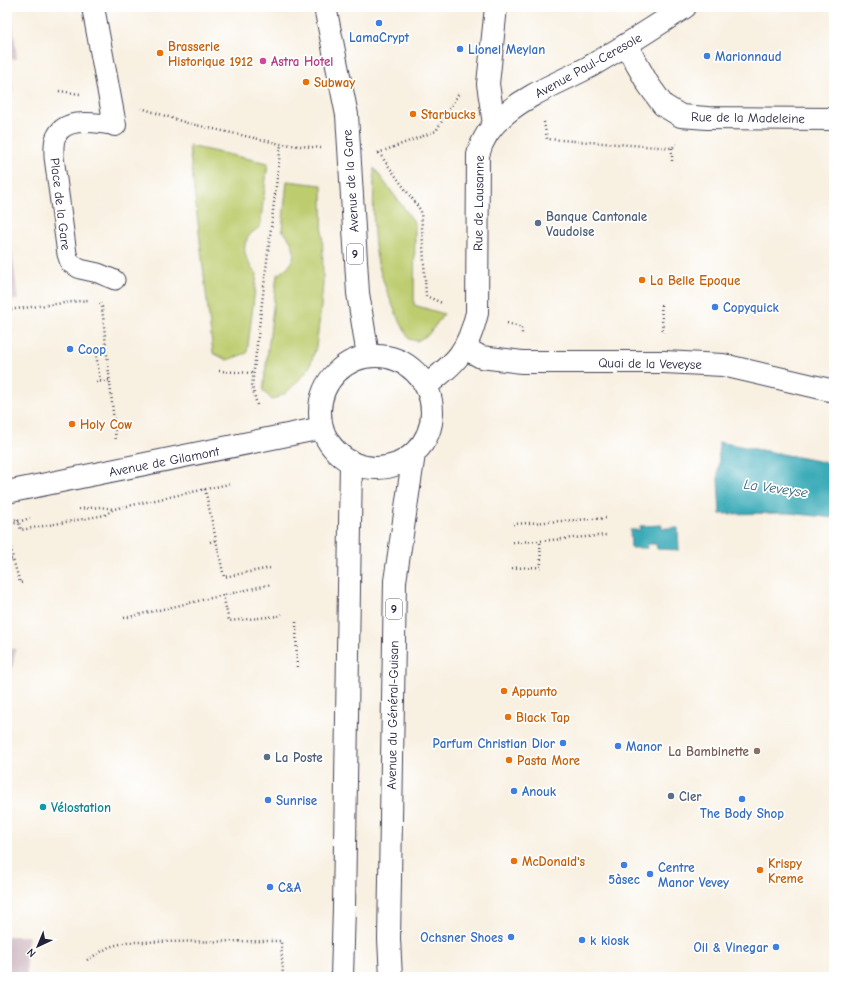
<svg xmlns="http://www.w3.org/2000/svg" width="841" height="984" font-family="'Comic Neue',sans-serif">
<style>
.industrial{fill:#d2bdc6}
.green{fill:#bdcc6e;stroke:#707754}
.water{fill:#3babb8;stroke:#2e667a}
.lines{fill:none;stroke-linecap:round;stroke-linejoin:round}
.lane-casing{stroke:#424154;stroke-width:21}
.street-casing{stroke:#424154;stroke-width:24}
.secondary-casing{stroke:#424154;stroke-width:24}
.primary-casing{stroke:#424154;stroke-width:24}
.path{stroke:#424154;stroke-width:2.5;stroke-dasharray:1 3;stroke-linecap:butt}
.lane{stroke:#fff;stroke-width:19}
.street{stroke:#fff;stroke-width:22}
.secondary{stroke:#fff;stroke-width:22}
.primary{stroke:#fff;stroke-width:22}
.path-bridge{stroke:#424154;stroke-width:2.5;stroke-dasharray:1 3;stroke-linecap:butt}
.shop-dot{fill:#3f7fe0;stroke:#fff;stroke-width:1.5}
.food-dot{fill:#e8710a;stroke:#fff;stroke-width:1.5}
.hotel-dot{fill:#d1479c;stroke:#fff;stroke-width:1.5}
.service-dot{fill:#5c6f8a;stroke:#fff;stroke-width:1.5}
.education-dot{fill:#8d6e63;stroke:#fff;stroke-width:1.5}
.culture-dot{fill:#0f9aa8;stroke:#fff;stroke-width:1.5}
.labels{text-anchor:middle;stroke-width:3.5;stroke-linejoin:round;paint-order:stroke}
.shield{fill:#fff;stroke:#646476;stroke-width:1}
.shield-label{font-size:12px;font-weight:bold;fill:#22223b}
.shop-label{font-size:13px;font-weight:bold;fill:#366cbe;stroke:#fff;text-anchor:start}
.food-label{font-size:13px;font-weight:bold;fill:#c56008;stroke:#fff;text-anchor:start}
.hotel-label{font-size:13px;font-weight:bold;fill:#b23c85;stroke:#fff;text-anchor:start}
.street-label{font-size:13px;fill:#22223b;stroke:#fff}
.service-label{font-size:13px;font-weight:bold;fill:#4e5e75;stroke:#fff;text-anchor:start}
.education-label{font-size:13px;font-weight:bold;fill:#785e54;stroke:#fff;text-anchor:end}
.culture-label{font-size:13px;font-weight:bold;fill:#0d838f;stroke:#fff;text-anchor:start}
.water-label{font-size:14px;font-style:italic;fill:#2d6073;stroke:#fff}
</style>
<rect width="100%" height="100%" fill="#fff"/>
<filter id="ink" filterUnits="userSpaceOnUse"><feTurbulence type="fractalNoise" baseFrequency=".025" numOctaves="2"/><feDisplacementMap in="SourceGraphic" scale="8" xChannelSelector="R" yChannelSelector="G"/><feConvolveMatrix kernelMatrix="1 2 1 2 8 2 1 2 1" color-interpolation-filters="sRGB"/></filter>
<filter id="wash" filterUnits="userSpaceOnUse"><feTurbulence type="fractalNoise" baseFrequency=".012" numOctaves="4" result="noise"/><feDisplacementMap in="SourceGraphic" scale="16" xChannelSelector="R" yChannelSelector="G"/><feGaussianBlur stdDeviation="0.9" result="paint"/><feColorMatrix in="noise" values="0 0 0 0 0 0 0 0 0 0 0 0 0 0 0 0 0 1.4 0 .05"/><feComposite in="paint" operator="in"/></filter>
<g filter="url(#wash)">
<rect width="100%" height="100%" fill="#f8f0e1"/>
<g class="industrial">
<polygon points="7,14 12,14 17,59 9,59 13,91 7,91"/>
<polygon points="7,209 18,300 7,301"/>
<polygon points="16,648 11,676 7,676 7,650"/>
<polygon points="7,936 29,936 26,953 27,977 7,977"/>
</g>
<g class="green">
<path d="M189,146l79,17 -8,64c-22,12 -18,31 -3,47l-10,79 -20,7 -14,-7z"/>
<path d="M374,168l41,55 -1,82 30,9 -16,21 -11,6 -8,-2c-13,-24 -24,-49 -31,-76 -7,-30 -4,-64 -4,-95z"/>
<path d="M287,181l35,4 1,99 -3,32 -4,31 -6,19 -7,10 -17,17 -14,7 -9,-9 14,-116c21,-13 22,-27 5,-45z"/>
</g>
<g class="water">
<polygon points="719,442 834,464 834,518 789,513 720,514 718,480"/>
<polygon points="662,525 662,528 678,528 679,550 657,549 656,544 648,544 647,548 631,548 630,530 640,530 640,526"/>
</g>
</g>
<g filter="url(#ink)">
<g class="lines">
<defs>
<path id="lane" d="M115,280l-17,-7 -18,-4 -10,-6 -3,-9 -13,-97c0,-7 -1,-16 3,-22 10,-19 41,-11 58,-10"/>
<g id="street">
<polyline points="93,7 115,125"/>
<polyline points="626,45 648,84 663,105 681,116 707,118 834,119"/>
<polyline points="494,124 488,84 496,7"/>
<polyline points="465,348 481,357 522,362 664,362 723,365 834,391"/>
</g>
<g id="secondary">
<path d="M426,386c31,-25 41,-33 51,-73l1,-158c4,-16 13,-29 26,-40 24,-21 57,-33 85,-48 33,-19 64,-39 96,-60"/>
<polyline points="7,492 322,428"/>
</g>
<g id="primary">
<polyline points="325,7 347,115 358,293 368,356"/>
<circle cx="376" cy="412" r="56"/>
<polyline points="342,977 344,907 351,462"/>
<polyline points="391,977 389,939 395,581 414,454"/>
</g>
</defs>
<use href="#lane" class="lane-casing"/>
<use href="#street" class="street-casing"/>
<use href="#secondary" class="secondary-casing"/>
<use href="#primary" class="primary-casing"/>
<g class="path">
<polyline points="59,91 80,94"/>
<polyline points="141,108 187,123 281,144 321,148"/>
<polyline points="544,122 547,139 672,148 676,144"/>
<polyline points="672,148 672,161"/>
<polyline points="378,153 436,131 459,93"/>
<polyline points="379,153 421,211 426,296 442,303"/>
<polyline points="100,303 102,307 116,441"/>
<polyline points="661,305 663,333"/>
<polyline points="7,310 88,300"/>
<polyline points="507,323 522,328 522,334"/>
<polyline points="219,371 253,373"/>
<polyline points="100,381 96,353 107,352"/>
<polyline points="96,382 110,380"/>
<polyline points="257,405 252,386 281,144"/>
<polyline points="205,489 224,577 270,568"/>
<polyline points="79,509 100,507 114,509"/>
<polyline points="105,515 114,509 229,484"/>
<polyline points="513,524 607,518"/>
<polyline points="7,526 30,518"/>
<polyline points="7,528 13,559"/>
<polyline points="210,542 216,540"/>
<polyline points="513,542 540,541"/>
<polyline points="7,560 13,559 20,583 24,582"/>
<polyline points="512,568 541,567 540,541 607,535"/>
<polyline points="223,595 229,621 278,616 282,614"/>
<polyline points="124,618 272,584"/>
<polyline points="296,622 297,668"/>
<polyline points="87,960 109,947 127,942 281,941 283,977"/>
</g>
<use href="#lane" class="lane"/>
<use href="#street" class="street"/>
<use href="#secondary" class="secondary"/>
<use href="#primary" class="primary"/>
<polyline class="path-bridge" points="7,521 18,519 21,530 105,515"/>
</g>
</g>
<g class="shop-dot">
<circle cx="379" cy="23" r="4"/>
<circle cx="460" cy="49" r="4"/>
<circle cx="707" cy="56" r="4"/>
<circle cx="715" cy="307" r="4"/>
<circle cx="70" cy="349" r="4"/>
<circle cx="563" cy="743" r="4"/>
<circle cx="618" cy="746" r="4"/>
<circle cx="514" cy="791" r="4"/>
<circle cx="742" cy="799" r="4"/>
<circle cx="268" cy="800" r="4"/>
<circle cx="624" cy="865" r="4"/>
<circle cx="650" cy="874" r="4"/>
<circle cx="270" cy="887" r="4"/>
<circle cx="511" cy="937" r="4"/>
<circle cx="582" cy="940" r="4"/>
<circle cx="776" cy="947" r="4"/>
</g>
<g class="food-dot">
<circle cx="160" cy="53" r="4"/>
<circle cx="306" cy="82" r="4"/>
<circle cx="413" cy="114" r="4"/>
<circle cx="642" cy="280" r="4"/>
<circle cx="72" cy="424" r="4"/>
<circle cx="504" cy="691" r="4"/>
<circle cx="508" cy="717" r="4"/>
<circle cx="509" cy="760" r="4"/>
<circle cx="514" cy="861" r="4"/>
<circle cx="760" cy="870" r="4"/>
</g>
<circle class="hotel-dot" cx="263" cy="61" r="4"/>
<g class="service-dot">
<circle cx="538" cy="223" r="4"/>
<circle cx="267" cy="757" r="4"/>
<circle cx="671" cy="796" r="4"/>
</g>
<circle class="education-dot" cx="757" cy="751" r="4"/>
<circle class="culture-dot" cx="43" cy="807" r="4"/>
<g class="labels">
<g class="shield">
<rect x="347" y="244" width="16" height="20" rx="3"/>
<rect x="386" y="599" width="16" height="20" rx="3"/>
</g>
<g class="shield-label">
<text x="355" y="258">9</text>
<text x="394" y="613">9</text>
</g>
<g class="shop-label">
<text x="379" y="42" text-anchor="middle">LamaCrypt</text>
<text x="468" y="54">Lionel Meylan</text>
<text x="715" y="61">Marionnaud</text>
<text x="723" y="312">Copyquick</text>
<text x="78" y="354">Coop</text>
<text x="555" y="748" text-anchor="end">Parfum Christian Dior</text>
<text x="626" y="751">Manor</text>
<text x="522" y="796">Anouk</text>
<text x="276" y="805">Sunrise</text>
<text x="742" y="818" text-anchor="middle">The Body Shop</text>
<text x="658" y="872">Centre<tspan x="658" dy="15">Manor Vevey</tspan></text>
<text x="624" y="884" text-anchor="middle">5àsec</text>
<text x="278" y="892">C&amp;A</text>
<text x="503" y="942" text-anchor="end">Ochsner Shoes</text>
<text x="590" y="945">k kiosk</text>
<text x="768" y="952" text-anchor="end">Oil &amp; Vinegar</text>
</g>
<g class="food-label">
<text x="168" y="51">Brasserie<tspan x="168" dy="15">Historique 1912</tspan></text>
<text x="314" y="87">Subway</text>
<text x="421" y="119">Starbucks</text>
<text x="650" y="285">La Belle Epoque</text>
<text x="80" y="429">Holy Cow</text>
<text x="512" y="696">Appunto</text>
<text x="516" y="722">Black Tap</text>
<text x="517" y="765">Pasta More</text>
<text x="522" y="866">McDonald's</text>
<text x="768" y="868">Krispy<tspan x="768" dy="15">Kreme</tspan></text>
</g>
<g class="hotel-label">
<text x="271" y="66">Astra Hotel</text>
</g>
<g class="street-label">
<text transform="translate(588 65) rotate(-29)" y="5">Avenue Paul-Ceresole</text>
<text transform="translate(748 117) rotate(1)" y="5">Rue de la Madeleine</text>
<text transform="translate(350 181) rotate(-94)" y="5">Avenue de la Gare</text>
<text transform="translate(478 203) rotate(-89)" y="5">Rue de Lausanne</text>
<text transform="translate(61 204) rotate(83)" y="5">Place de la Gare</text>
<text transform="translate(650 363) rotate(1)" y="5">Quai de la Veveyse</text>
<text transform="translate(164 461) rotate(-11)" y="5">Avenue de Gilamont</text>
<text transform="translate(392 715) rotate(-89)" y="5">Avenue du Général-Guisan</text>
</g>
<g class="service-label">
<text x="546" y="221">Banque Cantonale<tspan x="546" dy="15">Vaudoise</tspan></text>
<text x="275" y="762">La Poste</text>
<text x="679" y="801">Cler</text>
</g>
<g class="education-label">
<text x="749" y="756">La Bambinette</text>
</g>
<g class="culture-label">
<text x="51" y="812">Vélostation</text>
</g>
<g class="water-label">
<text transform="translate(776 488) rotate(8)" y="5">La Veveyse</text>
</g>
</g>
<rect width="841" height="984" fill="none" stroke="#fff" stroke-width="24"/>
<g transform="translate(38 946) rotate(224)" stroke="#ffffff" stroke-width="3" paint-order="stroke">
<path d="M0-3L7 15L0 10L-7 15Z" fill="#22223b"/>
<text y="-6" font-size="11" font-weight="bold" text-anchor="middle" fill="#22223b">N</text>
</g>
</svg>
